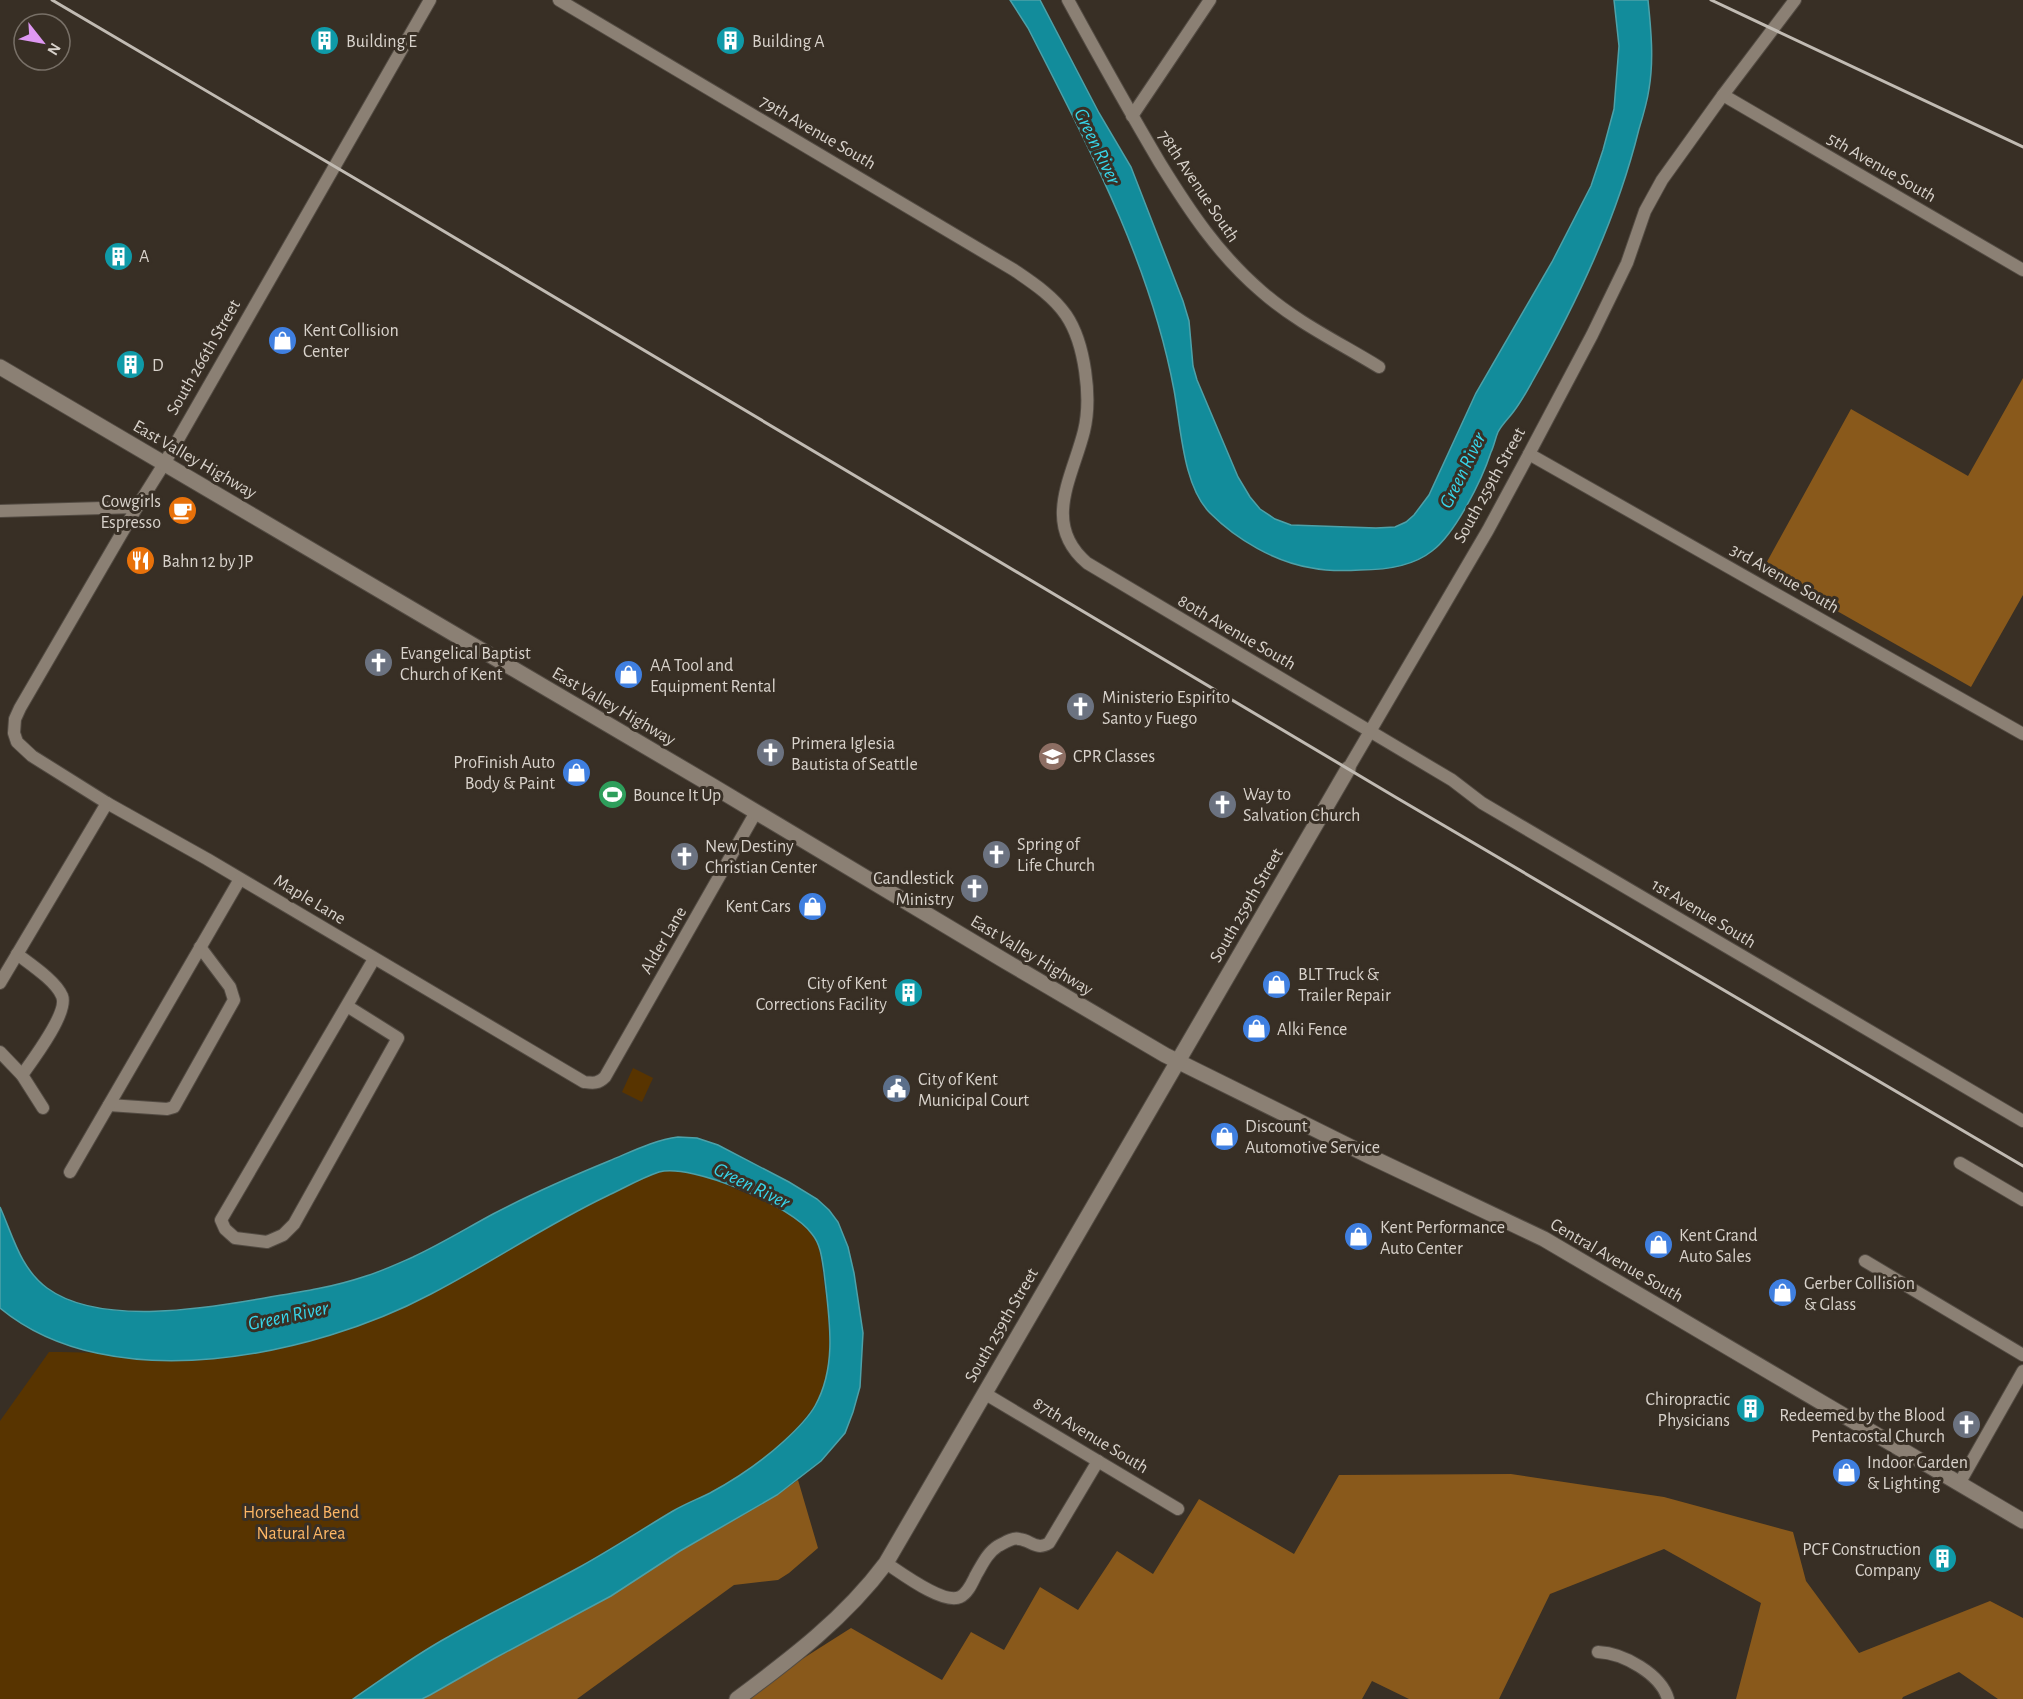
<svg xmlns="http://www.w3.org/2000/svg" width="2023" height="1699" font-family="'Alegreya Sans',sans-serif">
<style>
.green{fill:#583400}
.forest{fill:#89591b}
.water{fill:#128c9b;stroke:#4da1a9;stroke-width:1.5}
.lines{fill:none;stroke-linecap:round;stroke-linejoin:round}
.street-casing{stroke:#534b43;stroke-width:14}
.secondary-casing{stroke:#534b43;stroke-width:17}
.street{stroke:#8b8074;stroke-width:12}
.secondary{stroke:#8b8074;stroke-width:15}
.rail{stroke:#c1bbb3;stroke-width:3}
.labels{text-anchor:middle;stroke-width:6;stroke-linejoin:round;paint-order:stroke}
.poi-label{font-size:18px;fill:#d8d2cb;stroke:#382f25;text-anchor:start}
.street-label{font-size:18px;fill:#d8d2cb;stroke:#382f25}
.park-label{font-size:18px;fill:#fdb665;stroke:#382f25}
.water-label{font-size:20px;font-style:italic;fill:#37d6ea;stroke:#382f25}
</style>
<rect width="100%" height="100%" fill="#382f25"/>
<g class="green">
<polygon points="633,1068 653,1078 642,1102 622,1092"/>
<path d="M679,1170l36,10 58,25 21,13 16,13 9,16 9,64 2,51 -6,24 -9,20 -22,27 -25,23 -19,14 -36,21 -35,17 -97,58 -138,73 -90,60h-353v-278l49,-69c15,0 31,0 46,1 19,1 38,7 58,7 63,3 137,-9 196,-31 28,-10 58,-21 84,-36 60,-32 117,-69 178,-99 21,-10 44,-25 68,-24z"/>
</g>
<g class="forest">
<polygon points="2023,378 2023,595 1971,687 1763,569 1851,409 1968,476"/>
<polygon points="1511,1474 1664,1497 1793,1532 1806,1581 1859,1653 1990,1601 2023,1618 2023,1699 1998,1699 1959,1672 1903,1697 1902,1699 1736,1699 1761,1603 1664,1549 1550,1594 1499,1699 1409,1699 1372,1681 1362,1699 739,1699 851,1628 942,1680 971,1632 1004,1650 1040,1587 1078,1610 1117,1551 1153,1574 1199,1499 1294,1554 1339,1475"/>
<polygon points="798,1480 818,1548 789,1573 778,1580 734,1585 577,1699 422,1699 777,1495"/>
</g>
<g class="water">
<path d="M1010,0h30l59,113 32,54 52,134 6,20 4,45 4,14 41,97 12,20 10,12 15,10 16,6 85,3 19,-1 11,-5 8,-7 15,-20 47,-102 76,-131 39,-76 12,-36 11,-41 5,-63 -5,-46h34c3,29 6,60 1,89 -2,14 -6,27 -10,40 -22,89 -62,173 -107,253 -5,9 -11,20 -18,29 -5,7 -12,13 -16,21 -3,7 -4,14 -7,20 -9,28 -36,82 -59,99 -20,16 -48,19 -72,19 -16,1 -33,1 -48,-2 -37,-6 -75,-28 -102,-55 -27,-27 -29,-85 -36,-123 -24,-129 -87,-246 -146,-362z"/>
<path d="M678,1137l19,1 21,7 71,37 28,17 12,11 9,12 10,25 6,26 9,60 -3,54 -7,25 -8,21 -24,28 -44,34 -97,56 -69,45 -116,62 -65,37 -8,4h-69c31,-21 62,-44 95,-62 42,-24 86,-45 128,-68 33,-18 65,-39 97,-58 12,-7 25,-12 37,-18 26,-14 51,-31 73,-51 11,-10 24,-22 32,-36 23,-41 14,-89 9,-134 -2,-13 -3,-27 -12,-38 -20,-28 -120,-71 -153,-62 -18,6 -35,16 -52,24 -61,29 -116,67 -176,98 -117,62 -320,106 -431,14v-101c13,29 20,61 47,81 53,39 162,20 223,9 31,-5 63,-10 93,-20 17,-5 34,-13 50,-20 28,-13 54,-29 80,-43 38,-20 77,-37 116,-53 22,-9 45,-21 69,-24z"/>
</g>
<g class="lines">
<defs>
<g id="street">
<path d="M430,0l-266,464 -27,43 -117,201 -5,11 -1,14 3,9 15,14 75,47 100,56 377,223c9,1 14,2 21,-5l151,-265"/>
<path d="M559,0l455,270c19,13 39,26 52,45 19,28 26,83 18,116 -11,45 -43,93 3,132l365,217 30,23 541,318"/>
<path d="M1068,0c30,55 60,109 92,163 29,47 58,91 101,128 35,31 79,52 118,76"/>
<polyline points="1723,95 2023,270"/>
<polyline points="1132,116 1210,0"/>
<path d="M1529,454c165,92 329,187 494,280"/>
<polyline points="0,511 137,507"/>
<polyline points="1348,769 1488,530 1529,454 1592,335 1627,263 1645,211 1662,180 1723,95 1795,0"/>
<path d="M17,954c13,10 39,27 45,42 7,16 -30,65 -40,79"/>
<polyline points="0,983 107,803"/>
<polyline points="347,1006 398,1038 294,1224 283,1235 267,1242 235,1238 225,1229 221,1220 374,959"/>
<polyline points="0,1052 22,1075 43,1108"/>
<polyline points="109,1105 167,1109 174,1107 234,1000 230,987 200,947"/>
<polyline points="1960,1163 2023,1200"/>
<polyline points="70,1172 240,879"/>
<polyline points="1865,1261 2023,1355"/>
<polyline points="984,1393 1178,1509"/>
<polyline points="1960,1482 2023,1371"/>
<path d="M886,1563c14,9 57,42 74,34 8,-4 12,-14 16,-22 6,-10 11,-22 22,-29 6,-3 15,-9 21,-7 12,1 17,12 30,4l49,-82"/>
<path d="M1598,1652c25,1 63,22 70,47"/>
</g>
<g id="secondary">
<polyline points="0,367 711,785 1005,961 1165,1055 1369,1156 1544,1239 2023,1521"/>
<path d="M737,1699c55,-41 108,-81 149,-136l462,-794"/>
</g>
</defs>
<use href="#street" class="street-casing"/>
<use href="#secondary" class="secondary-casing"/>
<use href="#street" class="street"/>
<use href="#secondary" class="secondary"/>
<g class="rail">
<polyline points="52,0 356,179 1397,798 2023,1166"/>
<polyline points="1711,0 2023,147"/>
</g>
</g>
<defs>
<symbol id="building-disc" viewBox="-11 -11 22 22"><circle r="9.5" fill="#0f9aa8" stroke="#382f25"/><path d="M-4-6H4V6H1V3H-1V6H-4ZM-2.5-4.3h1.7v1.8h-1.7ZM.8-4.3h1.7v1.8H.8ZM-2.5-1h1.7V.8h-1.7ZM.8-1h1.7V.8H.8Z" fill="#fff"/></symbol>
<symbol id="shop-disc" viewBox="-11 -11 22 22"><circle r="9.5" fill="#3f7fe0" stroke="#382f25"/><path d="M-5-2.5h2.3a2.7 3.5 0 0 1 5.4 0H5L5.5 6h-11ZM-1.5-2.5h3a1.5 2.3 0 0 0-3 0Z" fill="#fff"/></symbol>
<symbol id="cafe-disc" viewBox="-11 -11 22 22"><circle r="9.5" fill="#e8710a" stroke="#382f25"/><path d="M-5.5-4.5H6V0H3Q3 3.5 0 3.5H-2.5Q-5.5 3.5-5.5 0ZM3-3.2v2h1.7v-2ZM-6 4.5H4V6H-6Z" fill="#fff"/></symbol>
<symbol id="restaurant-disc" viewBox="-11 -11 22 22"><circle r="9.5" fill="#e8710a" stroke="#382f25"/><path d="M-5-6h1v4h1v-4h1v4h1v-4h1v5L-1.5 .5V6h-2V.5L-5-1ZM5-6V6H3V1.5H1.5Q1.5-4 5-6Z" fill="#fff"/></symbol>
<symbol id="church-disc" viewBox="-11 -11 22 22"><circle r="9.5" fill="#6b7280" stroke="#382f25"/><path d="M-1.2-6h2.4v3.5h3.3v2.4h-3.3V6h-2.4V-.1h-3.3v-2.4h3.3Z" fill="#fff"/></symbol>
<symbol id="school-disc" viewBox="-11 -11 22 22"><circle r="9.5" fill="#8d6e63" stroke="#382f25"/><path d="M0-5L7-2L0 1L-7-2ZM-4 1L0 2.5L4 1V4Q0 6-4 4Z" fill="#fff"/></symbol>
<symbol id="stadium-disc" viewBox="-11 -11 22 22"><circle r="9.5" fill="#2e9e5b" stroke="#382f25"/><path d="M0-5a6.5 5 0 1 0 0 10a6.5 5 0 1 0 0-10ZM-3.5-1.8h7v3.6h-7Z" fill="#fff"/></symbol>
<symbol id="civic-disc" viewBox="-11 -11 22 22"><circle r="9.5" fill="#5c6f8a" stroke="#382f25"/><path d="M-.6-6.5H3V-4.5H.6V-3L4-1V1h2V6H-6V1h2V-1L-.6-3ZM-1.2 2.5V6h2.4V2.5Z" fill="#fff"/></symbol>
</defs>
<g fill-rule="evenodd">
<use href="#building-disc" x="308" y="24" width="33" height="33"/>
<use href="#building-disc" x="714" y="24" width="33" height="33"/>
<use href="#building-disc" x="102" y="240" width="33" height="33"/>
<use href="#shop-disc" x="266" y="324" width="33" height="33"/>
<use href="#building-disc" x="114" y="348" width="33" height="33"/>
<use href="#cafe-disc" x="166" y="494" width="33" height="33"/>
<use href="#restaurant-disc" x="124" y="544" width="33" height="33"/>
<use href="#church-disc" x="362" y="646" width="33" height="33"/>
<use href="#shop-disc" x="612" y="658" width="33" height="33"/>
<use href="#church-disc" x="1064" y="690" width="33" height="33"/>
<use href="#church-disc" x="754" y="736" width="33" height="33"/>
<use href="#school-disc" x="1036" y="740" width="33" height="33"/>
<use href="#shop-disc" x="560" y="756" width="33" height="33"/>
<use href="#stadium-disc" x="596" y="778" width="33" height="33"/>
<use href="#church-disc" x="1206" y="788" width="33" height="33"/>
<use href="#church-disc" x="980" y="838" width="33" height="33"/>
<use href="#church-disc" x="668" y="840" width="33" height="33"/>
<use href="#church-disc" x="958" y="872" width="33" height="33"/>
<use href="#shop-disc" x="796" y="890" width="33" height="33"/>
<use href="#shop-disc" x="1260" y="968" width="33" height="33"/>
<use href="#building-disc" x="892" y="976" width="33" height="33"/>
<use href="#shop-disc" x="1240" y="1012" width="33" height="33"/>
<use href="#civic-disc" x="880" y="1072" width="33" height="33"/>
<use href="#shop-disc" x="1208" y="1120" width="33" height="33"/>
<use href="#shop-disc" x="1342" y="1220" width="33" height="33"/>
<use href="#shop-disc" x="1642" y="1228" width="33" height="33"/>
<use href="#shop-disc" x="1766" y="1276" width="33" height="33"/>
<use href="#building-disc" x="1734" y="1392" width="33" height="33"/>
<use href="#church-disc" x="1950" y="1408" width="33" height="33"/>
<use href="#shop-disc" x="1830" y="1456" width="33" height="33"/>
<use href="#building-disc" x="1926" y="1542" width="33" height="33"/>
</g>
<g class="labels">
<g class="poi-label">
<text x="346" y="47">Building E</text>
<text x="752" y="47">Building A</text>
<text x="139" y="262">A</text>
<text x="303" y="336">Kent Collision<tspan x="303" dy="21">Center</tspan></text>
<text x="152" y="371">D</text>
<text x="161" y="507" text-anchor="end">Cowgirls<tspan x="161" dy="21">Espresso</tspan></text>
<text x="162" y="567">Bahn 12 by JP</text>
<text x="400" y="659">Evangelical Baptist<tspan x="400" dy="21">Church of Kent</tspan></text>
<text x="650" y="671">AA Tool and<tspan x="650" dy="21">Equipment Rental</tspan></text>
<text x="1102" y="703">Ministerio Espirito<tspan x="1102" dy="21">Santo y Fuego</tspan></text>
<text x="791" y="749">Primera Iglesia<tspan x="791" dy="21">Bautista of Seattle</tspan></text>
<text x="1073" y="762">CPR Classes</text>
<text x="555" y="768" text-anchor="end">ProFinish Auto<tspan x="555" dy="21">Body &amp; Paint</tspan></text>
<text x="1243" y="800">Way to<tspan x="1243" dy="21">Salvation Church</tspan></text>
<text x="633" y="801">Bounce It Up</text>
<text x="1017" y="850">Spring of<tspan x="1017" dy="21">Life Church</tspan></text>
<text x="705" y="852">New Destiny<tspan x="705" dy="21">Christian Center</tspan></text>
<text x="954" y="884" text-anchor="end">Candlestick<tspan x="954" dy="21">Ministry</tspan></text>
<text x="791" y="912" text-anchor="end">Kent Cars</text>
<text x="1298" y="980">BLT Truck &amp;<tspan x="1298" dy="21">Trailer Repair</tspan></text>
<text x="887" y="989" text-anchor="end">City of Kent<tspan x="887" dy="21">Corrections Facility</tspan></text>
<text x="1277" y="1035">Alki Fence</text>
<text x="918" y="1085">City of Kent<tspan x="918" dy="21">Municipal Court</tspan></text>
<text x="1245" y="1132">Discount<tspan x="1245" dy="21">Automotive Service</tspan></text>
<text x="1380" y="1233">Kent Performance<tspan x="1380" dy="21">Auto Center</tspan></text>
<text x="1679" y="1241">Kent Grand<tspan x="1679" dy="21">Auto Sales</tspan></text>
<text x="1804" y="1289">Gerber Collision<tspan x="1804" dy="21">&amp; Glass</tspan></text>
<text x="1730" y="1405" text-anchor="end">Chiropractic<tspan x="1730" dy="21">Physicians</tspan></text>
<text x="1945" y="1421" text-anchor="end">Redeemed by the Blood<tspan x="1945" dy="21">Pentacostal Church</tspan></text>
<text x="1867" y="1468">Indoor Garden<tspan x="1867" dy="21">&amp; Lighting</tspan></text>
<text x="1921" y="1555" text-anchor="end">PCF Construction<tspan x="1921" dy="21">Company</tspan></text>
</g>
<g class="street-label">
<text transform="translate(818 132) rotate(30)" y="6">79th Avenue South</text>
<text transform="translate(1882 167) rotate(30)" y="6">5th Avenue South</text>
<text transform="translate(1199 186) rotate(56)" y="6">78th Avenue South</text>
<text transform="translate(203 357) rotate(-60)" y="6">South 266th Street</text>
<text transform="translate(195 459) rotate(30)" y="6">East Valley Highway</text>
<text transform="translate(1489 485) rotate(-61)" y="6">South 259th Street</text>
<text transform="translate(1785 578) rotate(30)" y="6">3rd Avenue South</text>
<text transform="translate(1237 632) rotate(30)" y="6">80th Avenue South</text>
<text transform="translate(614 706) rotate(30)" y="6">East Valley Highway</text>
<text transform="translate(310 899) rotate(31)" y="6">Maple Lane</text>
<text transform="translate(1246 905) rotate(-60)" y="6">South 259th Street</text>
<text transform="translate(1704 913) rotate(31)" y="6">1st Avenue South</text>
<text transform="translate(663 940) rotate(-60)" y="6">Alder Lane</text>
<text transform="translate(1032 955) rotate(31)" y="6">East Valley Highway</text>
<text transform="translate(1617 1260) rotate(30)" y="6">Central Avenue South</text>
<text transform="translate(1001 1325) rotate(-60)" y="6">South 259th Street</text>
<text transform="translate(1091 1435) rotate(31)" y="6">87th Avenue South</text>
</g>
<g class="park-label">
<text x="301" y="1518">Horsehead Bend<tspan x="301" dy="21">Natural Area</tspan></text>
</g>
<g class="water-label">
<text transform="translate(1098 146) rotate(64)" y="7">Green River</text>
<text transform="translate(1462 470) rotate(-64)" y="7">Green River</text>
<text transform="translate(752 1185) rotate(26)" y="7">Green River</text>
<text transform="translate(288 1315) rotate(-12)" y="7">Green River</text>
</g>
</g>
<g transform="translate(42 42) rotate(121)"><circle r="28" fill="#382f25" stroke="#787067" stroke-width="1.5"/>
<path d="M0-4.5L10 22L0 15L-10 22Z" fill="#de98f2"/>
<text y="-9" font-size="16" font-weight="bold" text-anchor="middle" fill="#d8d2cb">N</text>
</g>
</svg>
